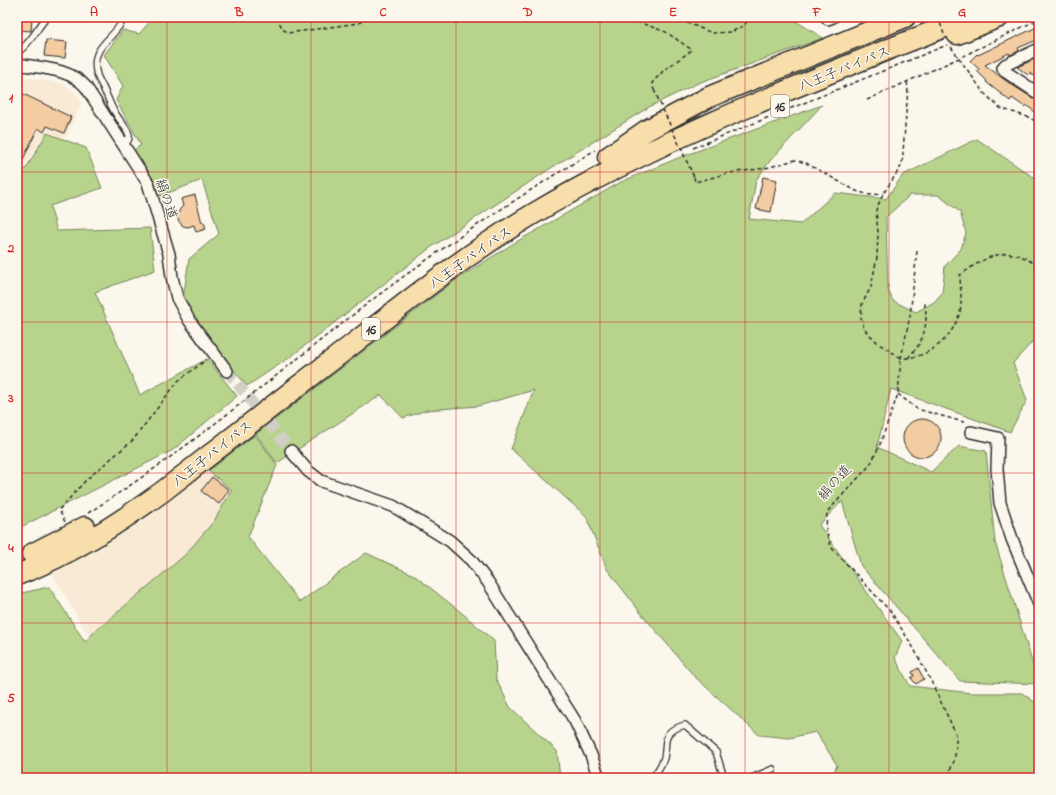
<svg xmlns="http://www.w3.org/2000/svg" width="1056" height="795" font-family="'Indie Flower','Klee One',sans-serif">
<style>
.built{fill:#f9ead6}
.green{fill:#b8d48c;stroke:#72805c;fill-rule:evenodd}
.building{fill:#f3cca2;stroke:#2b2b2b}
.lines{fill:none;stroke-linecap:round;stroke-linejoin:round}
.street-tunnel{stroke:#d1cec5;stroke-width:11;stroke-dasharray:11 5.5;stroke-linecap:butt}
.lane-casing{stroke:#2b2b2b;stroke-width:8}
.street-casing{stroke:#2b2b2b;stroke-width:14}
.highway-casing{stroke:#2b2b2b;stroke-width:23}
.path{stroke:#2b2b2b;stroke-width:1.5;stroke-dasharray:4 3;stroke-linecap:butt}
.lane{stroke:#fbf7ec;stroke-width:5.5}
.street{stroke:#fbf7ec;stroke-width:11}
.highway{stroke:#f8deab;stroke-width:20}
.path-bridge{stroke:#2b2b2b;stroke-width:1.5;stroke-dasharray:4 3;stroke-linecap:butt}
.grid{fill:none;stroke:#d62828;stroke-width:1;stroke-opacity:0.55}
.labels{text-anchor:middle;stroke-width:3;stroke-linejoin:round;paint-order:stroke}
.shield{fill:#fbf7ec;stroke:#696865;stroke-width:1}
.shield-label{font-size:13px;font-weight:bold;fill:#2b2b2b}
.street-label{font-size:14px;fill:#2b2b2b;stroke:#fbf7ec}
.neatline{fill:none;stroke:#d62828;stroke-width:1.5}
.grid-label{font-size:13px;text-anchor:middle;font-weight:bold;fill:#d62828}
</style>
<rect width="100%" height="100%" fill="#fbf7ec"/>
<filter id="ink" filterUnits="userSpaceOnUse"><feTurbulence type="fractalNoise" baseFrequency=".025" numOctaves="2"/><feDisplacementMap in="SourceGraphic" scale="8" xChannelSelector="R" yChannelSelector="G"/><feConvolveMatrix kernelMatrix="1 2 1 2 8 2 1 2 1" color-interpolation-filters="sRGB"/></filter>
<g filter="url(#ink)">
<g class="built">
<polygon points="17,75 64,84 77,95 82,103 64,140 47,132 23,168 17,171"/>
<polygon points="208,471 232,490 214,521 185,555 154,582 93,633 86,632 52,573 100,548 139,523 177,495 191,483"/>
</g>
<g class="green">
<polygon points="154,17 789,17 823,38 698,83 649,107 551,168 430,248 289,358 247,386 206,337 183,299 189,259 219,234 202,180 160,196 134,150 141,145 116,100 123,86 104,55 123,30 139,34"/>
<path d="M822,105l-53,57 -13,18 -7,39 52,5 34,-31 51,6 17,-24 74,-36 62,42v151l-4,7 -22,24 14,37 -17,32 -119,-43 -14,58 54,25 28,-26 27,5 9,91 44,142 -79,-3 -99,-115 -19,-65 -23,24 83,116 -7,17 15,28 61,7h51l17,12v73h-207l5,-13 -21,-33 -27,6 -30,-3 -65,-59 -54,-64 -33,-43 -21,-53 -75,-67 23,-59 -56,16 -51,4 -24,8 -22,-23 -104,68 -21,-29 198,-153 57,-36 110,-63 57,-24zM910,195h28l22,17 6,21 -5,16 -16,17 -3,27 -8,9 -18,10 -23,-11 -5,-11 -2,-73z"/>
<polygon points="47,133 86,148 102,188 50,206 57,231 150,228 155,270 95,292 140,395 207,359 237,396 173,450 17,529 17,290 20,288 17,273 17,173 25,170"/>
<polygon points="255,435 277,465 248,537 300,602 366,553 414,575 462,613 494,641 496,679 510,707 557,751 560,778 17,778 17,594 49,587 85,642 93,633 185,555 214,521 232,490 208,471"/>
</g>
<g class="building">
<polygon points="19,17 32,19 31,31 17,30"/>
<polygon points="1039,26 1039,39 1018,48 1019,51 1010,55 1009,53 985,65 1009,83 1039,102 1039,115 1026,105 1025,107 1012,98 1010,101 986,82 987,81 977,71 979,69 970,61 977,54 978,55"/>
<polygon points="46,40 67,42 65,58 44,56"/>
<polygon points="1039,57 1039,79 1030,73 1028,75 1017,67"/>
<polygon points="17,91 71,117 64,133 47,126 44,132 38,128 17,172"/>
<polygon points="763,177 777,180 771,212 756,209"/>
<polygon points="195,195 202,223 204,222 206,229 196,232 194,225 188,227 183,226 180,223 177,218 180,209 183,206 181,199"/>
<circle cx="922" cy="438" r="19"/>
<polygon points="212,477 229,490 219,504 201,491"/>
<polygon points="918,668 924,679 916,684 911,678 914,676 912,672"/>
</g>
<g class="lines">
<polyline class="street-tunnel" points="227,371 291,451"/>
<defs>
<g id="lane">
<path d="M17,51h2c12,-8 18,-23 28,-34"/>
<path d="M124,145c3,-3 6,-5 5,-10 -2,-7 -9,-14 -13,-21 -5,-6 -7,-15 -11,-22 -2,-6 -6,-11 -8,-17 -9,-30 19,-35 27,-58"/>
<path d="M653,778c3,-6 9,-13 11,-20 4,-19 -4,-26 21,-33l31,27 8,26"/>
<polyline points="752,778 773,769"/>
</g>
<g id="street">
<polyline points="828,17 828,19 833,17"/>
<polyline points="1039,49 1005,65 1003,68 1006,72 1039,94"/>
<path d="M17,64c23,4 53,4 69,23l62,96 21,71 3,23 5,21 12,22 38,51"/>
<polyline points="971,432 998,438 997,469 1000,503 1012,539 1039,604"/>
<polyline points="291,451 308,471 321,481 393,506 450,541 471,560 488,582 575,721 591,755 599,778"/>
</g>
<g id="highway">
<polyline points="957,34 999,17"/>
<polyline points="608,157 647,130 709,97 905,17"/>
<polyline points="32,554 85,527"/>
<path d="M17,575c53,-20 99,-50 145,-83 63,-49 127,-99 191,-148 58,-46 117,-92 180,-130 138,-82 288,-137 436,-197"/>
</g>
</defs>
<use href="#lane" class="lane-casing"/>
<use href="#street" class="street-casing"/>
<use href="#highway" class="highway-casing"/>
<g class="path">
<polyline points="276,17 283,29 288,33 359,23 369,17"/>
<polyline points="624,17 666,32 692,50 664,70 652,83 654,90"/>
<polyline points="666,17 683,21 712,33 731,32 745,25 748,17"/>
<polyline points="951,47 984,93 1000,108 1028,117 1039,123"/>
<polyline points="907,82 908,88 902,165 883,194 876,210 878,233 877,257 871,287 862,304 861,317 864,329 879,344 901,358 898,394 879,447 870,465 827,512 826,529 831,547 891,612 913,647 930,679 956,734 956,751 953,764 946,778"/>
<polyline points="867,100 959,58 1039,19"/>
<polyline points="693,148 947,45"/>
<polyline points="694,177 695,182 729,173 766,168 795,160 806,163 856,191 870,195 883,194"/>
<path d="M917,251l-7,65 -9,42c26,1 50,-18 58,-43 4,-10 1,-29 1,-40 21,-14 41,-30 67,-16 5,3 8,6 12,10"/>
<path d="M908,358c3,-4 7,-8 10,-12 8,-13 10,-30 6,-44"/>
<polyline points="898,394 917,409 967,423"/>
<path d="M88,513c102,-64 193,-143 288,-216 70,-53 144,-101 219,-147"/>
<polyline points="65,522 59,510 87,479 133,440 178,381 206,360"/>
</g>
<use href="#lane" class="lane"/>
<use href="#street" class="street"/>
<use href="#highway" class="highway"/>
<g class="path-bridge">
<polyline points="938,17 944,34"/>
<polyline points="654,90 694,177"/>
</g>
</g>
</g>
<path class="grid" d="M167,17v761M311,17v761M456,17v761M600,17v761M745,17v761M889,17v761M17,172h1022M17,322h1022M17,473h1022M17,623h1022"/>
<g class="labels">
<g class="shield">
<rect x="771" y="95" width="18" height="22" rx="3"/>
<rect x="362" y="318" width="18" height="22" rx="3"/>
</g>
<g class="shield-label">
<text x="780" y="111">16</text>
<text x="371" y="334">16</text>
</g>
<g class="street-label">
<text transform="translate(844 68) rotate(-22)" y="5">八王子バイパス</text>
<text transform="translate(167 199) rotate(72)" y="5">絹の道</text>
<text transform="translate(470 257) rotate(-35)" y="5">八王子バイパス</text>
<text transform="translate(212 453) rotate(-38)" y="5">八王子バイパス</text>
<text transform="translate(834 482) rotate(-48)" y="5">絹の道</text>
</g>
</g>
<rect width="1056" height="795" fill="none" stroke="#fbf7ec" stroke-width="44"/>
<rect x="22" y="22" width="1012" height="751" class="neatline"/>
<g class="grid-label">
<text x="94" y="16">A</text>
<text x="239" y="16">B</text>
<text x="383" y="16">C</text>
<text x="528" y="16">D</text>
<text x="673" y="16">E</text>
<text x="817" y="16">F</text>
<text x="962" y="16">G</text>
<text x="11" y="102">1</text>
<text x="11" y="252">2</text>
<text x="11" y="402">3</text>
<text x="11" y="552">4</text>
<text x="11" y="702">5</text>
</g>
</svg>
